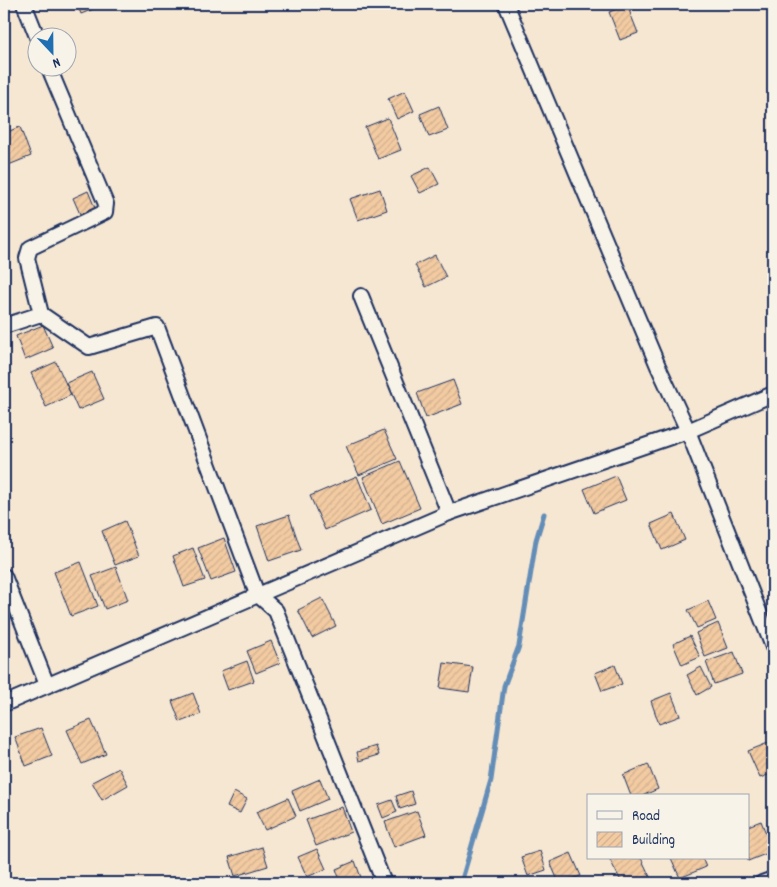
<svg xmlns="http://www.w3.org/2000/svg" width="777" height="887" font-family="Dekko,sans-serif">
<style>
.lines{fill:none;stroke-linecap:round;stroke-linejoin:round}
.stream{stroke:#638db7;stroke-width:5}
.building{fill:url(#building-hatch);stroke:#1b2f5e}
.minor-casing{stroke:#1b2f5e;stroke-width:18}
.minor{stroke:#f7f3e8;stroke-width:14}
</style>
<defs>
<pattern id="building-hatch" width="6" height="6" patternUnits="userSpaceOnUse" patternTransform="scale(1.25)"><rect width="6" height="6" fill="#f3cba2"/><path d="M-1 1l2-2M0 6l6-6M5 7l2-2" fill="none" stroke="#d0af8e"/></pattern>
</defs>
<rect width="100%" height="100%" fill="#f6e7d3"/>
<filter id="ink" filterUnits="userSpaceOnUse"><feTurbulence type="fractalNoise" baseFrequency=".02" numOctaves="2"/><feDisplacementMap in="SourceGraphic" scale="10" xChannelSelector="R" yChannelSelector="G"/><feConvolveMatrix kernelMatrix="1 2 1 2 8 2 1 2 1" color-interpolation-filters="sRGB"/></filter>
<g filter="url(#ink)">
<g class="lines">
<polyline class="stream" points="461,883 491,780 504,686 519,646 536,540 544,514"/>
</g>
<g class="building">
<polygon points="77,4 94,4 96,8 81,14"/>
<polygon points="603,4 615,4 605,8"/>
<polygon points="627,5 638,33 620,40 609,12"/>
<polygon points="405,91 414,111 397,119 388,99"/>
<polygon points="439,106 448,130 429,137 420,114"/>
<polygon points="388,118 401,150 378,159 365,127"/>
<polygon points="20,127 31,156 6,166 4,160 4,133"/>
<polygon points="430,167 439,184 420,193 411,176"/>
<polygon points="380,189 387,210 358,220 350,199"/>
<polygon points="88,191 95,208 80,214 73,198"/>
<polygon points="435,255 446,277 426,287 415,265"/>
<polygon points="43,325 53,348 25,360 16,336"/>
<polygon points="56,362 71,395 46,407 31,373"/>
<polygon points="92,372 104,399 78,410 66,383"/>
<polygon points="453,380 462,404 426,418 417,393"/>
<polygon points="384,430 397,459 359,475 346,446"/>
<polygon points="400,461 420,508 382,524 363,477"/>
<polygon points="357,476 371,510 325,530 310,496"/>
<polygon points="616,476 626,500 594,513 584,489"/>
<polygon points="674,514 685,540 662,550 651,524"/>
<polygon points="289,515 301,550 269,561 257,526"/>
<polygon points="125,521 139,556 115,565 102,531"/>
<polygon points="224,538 236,572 211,581 198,548"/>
<polygon points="193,548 205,580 184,587 173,556"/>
<polygon points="81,562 98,606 71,616 54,572"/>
<polygon points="116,567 128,600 105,609 92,576"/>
<polygon points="322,598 336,626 312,638 298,610"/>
<polygon points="708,601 716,620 697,628 688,610"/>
<polygon points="718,623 728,648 705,657 696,633"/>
<polygon points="690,636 700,657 682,665 673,644"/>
<polygon points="271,641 280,663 256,673 247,651"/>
<polygon points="734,652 742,674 714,684 706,662"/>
<polygon points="247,661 254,681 228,690 221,671"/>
<polygon points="444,663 473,667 469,692 440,688"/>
<polygon points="615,665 622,684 602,691 595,673"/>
<polygon points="701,667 711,687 697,695 687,675"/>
<polygon points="193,693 201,714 180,722 172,701"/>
<polygon points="671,693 680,716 659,724 651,701"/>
<polygon points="91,720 106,754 82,764 67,730"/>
<polygon points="41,728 52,756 26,766 15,737"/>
<polygon points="773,741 773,773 760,778 748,751"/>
<polygon points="376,746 379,755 359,761 357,752"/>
<polygon points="648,764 658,789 642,796 631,796 623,775"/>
<polygon points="119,768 128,785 102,800 92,782"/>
<polygon points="320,779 328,799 300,811 292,791"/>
<polygon points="411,791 415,804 400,809 396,796"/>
<polygon points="234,792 247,799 240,813 227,807"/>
<polygon points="288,798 296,816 265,830 256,812"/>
<polygon points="392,800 397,812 383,818 378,805"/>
<polygon points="342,807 351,832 316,846 306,820"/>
<polygon points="417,811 426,835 394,847 385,822"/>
<polygon points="761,821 773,851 748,861 748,826"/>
<polygon points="262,847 268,866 235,876 229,857"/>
<polygon points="317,849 326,869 307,877 298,857"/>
<polygon points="540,851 546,870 528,876 521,857"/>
<polygon points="571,853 581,876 559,883 550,862"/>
<polygon points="613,858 641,858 653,883 622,883 610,860"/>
<polygon points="671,858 702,858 706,867 680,878"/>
<polygon points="355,861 363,883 341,883 336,869"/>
</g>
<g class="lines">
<defs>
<g id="minor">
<polyline points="24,4 38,39"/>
<polyline points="506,4 658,366 688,431 773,647"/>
<polyline points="361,296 449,513"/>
<polyline points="41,314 89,347 157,327 257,594 276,611 384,883"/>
<polyline points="4,326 41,314 27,258 30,248 105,212 106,204 49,68"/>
<polyline points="4,576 47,685"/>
<polyline points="4,704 449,513 688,431 773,394"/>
<polyline points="762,883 773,879"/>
</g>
</defs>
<use href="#minor" class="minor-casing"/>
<use href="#minor" class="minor"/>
</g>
</g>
<rect width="777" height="887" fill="none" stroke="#f7f3e8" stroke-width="20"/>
<rect x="10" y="10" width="757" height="867" fill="none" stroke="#1b2f5e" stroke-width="2" filter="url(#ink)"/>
<rect x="587" y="794" width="162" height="65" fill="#f7f3e8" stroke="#9fa5b1"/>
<rect x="597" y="811" width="25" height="8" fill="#f7f3e8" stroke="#9fa5b1"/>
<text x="632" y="820" font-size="15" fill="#1b2f5e">Road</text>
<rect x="597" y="832" width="25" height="15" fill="url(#building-hatch)" stroke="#9fa5b1"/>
<text x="632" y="844" font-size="15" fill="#1b2f5e">Building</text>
<g transform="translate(52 52) rotate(158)"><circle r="24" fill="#f7f3e8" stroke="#9fa5b1"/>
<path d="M0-4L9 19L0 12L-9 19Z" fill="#1f6fb2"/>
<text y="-8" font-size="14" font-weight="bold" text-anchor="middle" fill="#1b2f5e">N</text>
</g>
</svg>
